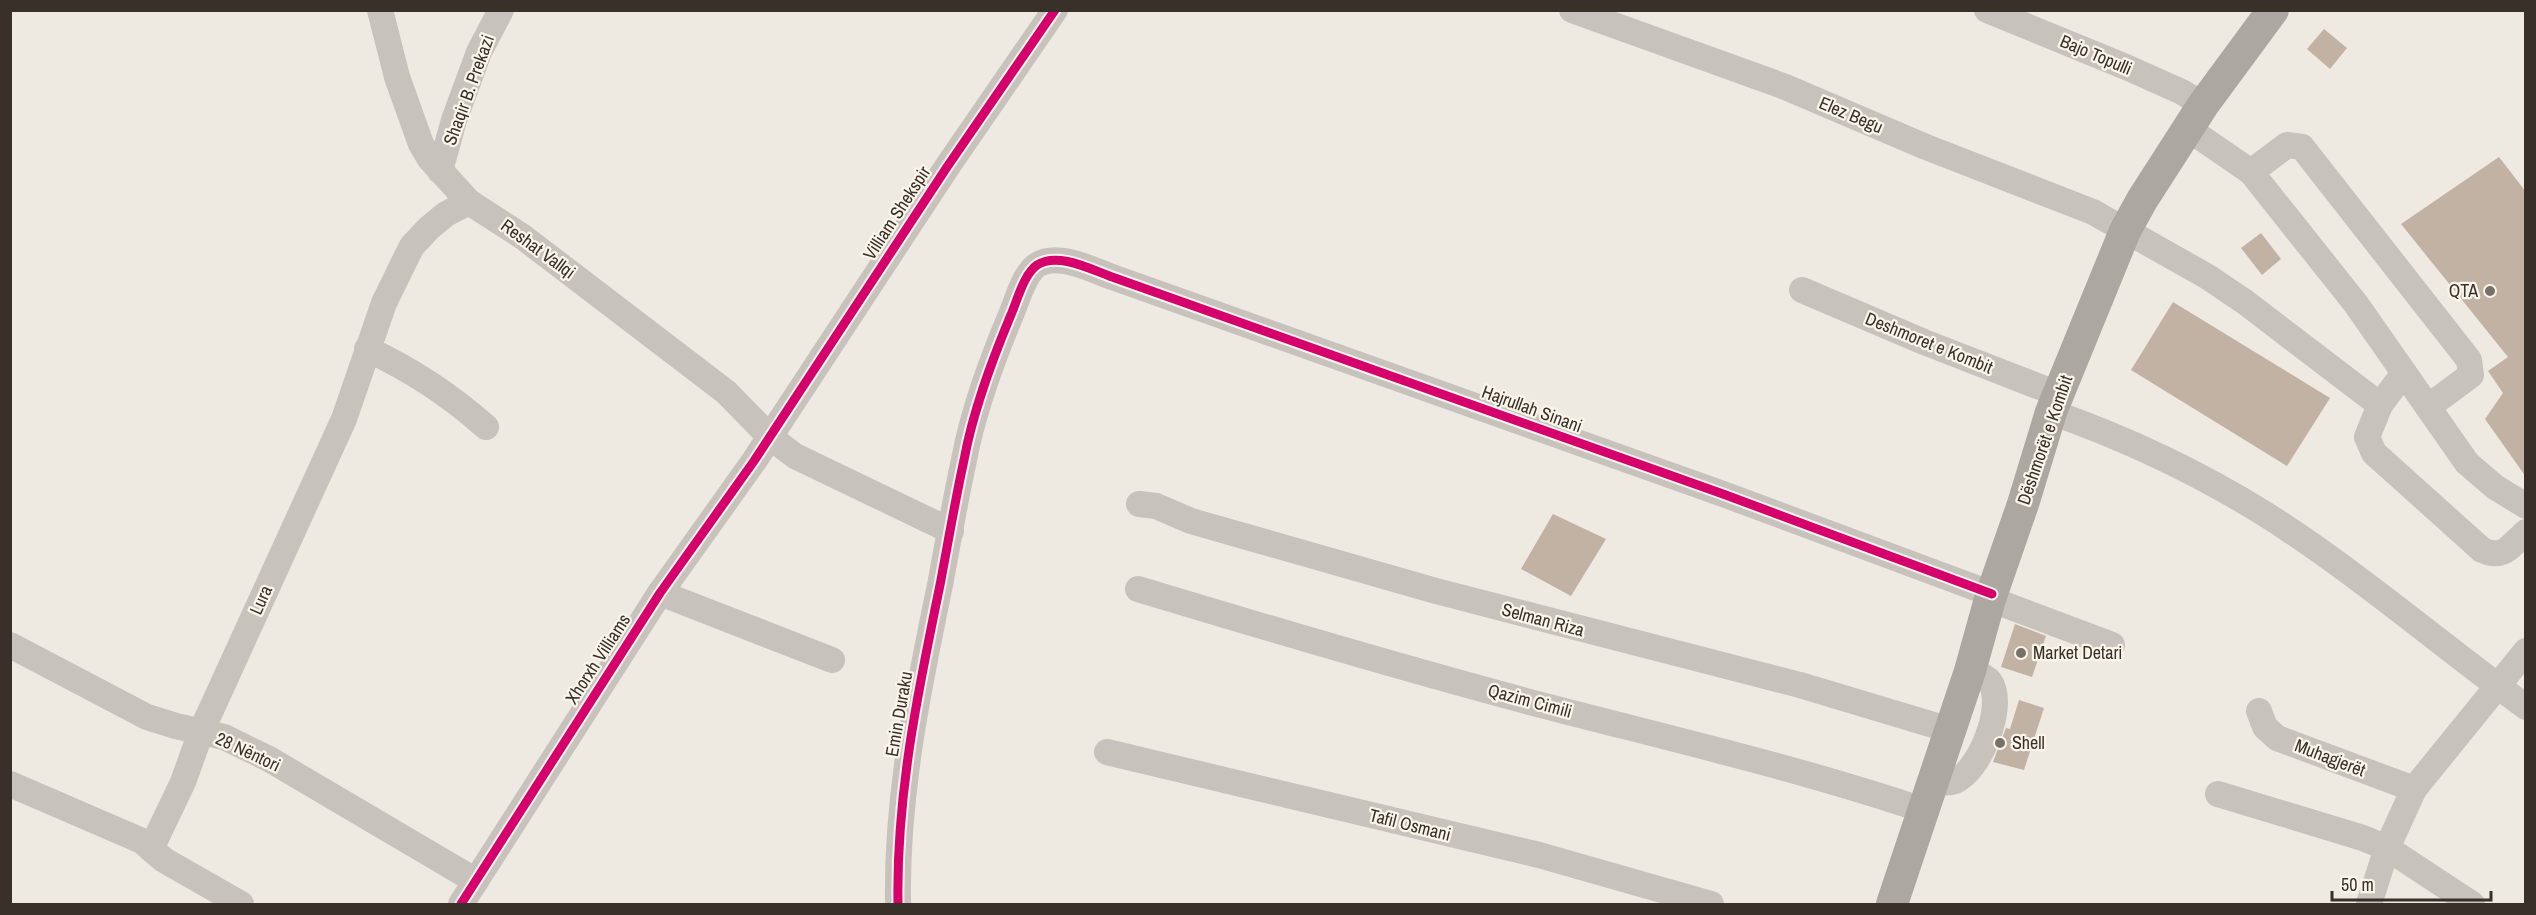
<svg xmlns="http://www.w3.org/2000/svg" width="2536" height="915" font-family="'Archivo Narrow',sans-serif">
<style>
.building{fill:#c1b2a4}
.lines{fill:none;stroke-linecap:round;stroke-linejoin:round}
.minor{stroke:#c7c2bb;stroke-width:26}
.major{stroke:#aca7a0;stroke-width:32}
.cycleway-casing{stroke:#faf5ea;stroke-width:13}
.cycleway{stroke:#d6006c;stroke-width:9}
.poi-dot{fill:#78716a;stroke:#faf5ea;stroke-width:2}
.labels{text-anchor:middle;stroke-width:4.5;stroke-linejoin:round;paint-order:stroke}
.street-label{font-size:18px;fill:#383029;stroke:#faf5ea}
.poi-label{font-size:18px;fill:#383029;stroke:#faf5ea;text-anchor:start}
</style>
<rect width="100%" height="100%" fill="#eeeae2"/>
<g class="building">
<polygon points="2324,29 2347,48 2330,69 2307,49"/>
<polygon points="2499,157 2526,192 2526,477 2485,419 2503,393 2488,371 2508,357 2401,224"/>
<polygon points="2261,233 2281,259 2262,275 2241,248"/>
<polygon points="2173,302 2330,398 2287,466 2131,370"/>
<polygon points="1553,514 1606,539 1571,596 1521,569"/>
<polygon points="2015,624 2046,636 2032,677 2001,667"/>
<polygon points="2019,700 2044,708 2024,770 1993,762 2006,728 2010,729"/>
</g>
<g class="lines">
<g class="minor">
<polyline points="380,10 397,77 421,144 430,159 469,202 523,237 726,392 770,437 795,456 951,531"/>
<polyline points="1572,10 1783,86 1926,147 2093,212 2208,277 2245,302 2380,405"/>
<polyline points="1987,10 2126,67 2182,92 2203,105"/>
<polyline points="2187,128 2251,172 2356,304 2467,463 2495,487 2526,506"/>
<polyline points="440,171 454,120 479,52 501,10"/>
<polyline points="2251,172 2287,145 2302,147 2469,360 2471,375 2428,407"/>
<polyline points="1802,290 1924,342 2058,394"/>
<path d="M367,349c43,20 83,46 119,78"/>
<path d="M2404,373l-24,32 -13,32 7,16 108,97c22,10 28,-4 44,-18"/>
<path d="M2051,412c74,26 148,61 214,102 90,57 175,130 261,193"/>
<polyline points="1139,504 1156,506 1191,521 1436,591 1800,685 1950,730"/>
<path d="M1138,589c129,39 258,77 388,112 133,35 266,65 397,109"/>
<polyline points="660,593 832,660"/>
<polyline points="1990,599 2112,645"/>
<polyline points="10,645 147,717 176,726 224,737 269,759 476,881"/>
<polyline points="2259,711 2265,727 2277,738 2414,789"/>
<polyline points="1107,752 1539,855 1711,904"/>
<path d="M1932,780c8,2 15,4 23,1 25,-10 51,-76 35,-99 -4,-6 -13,-9 -20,-11"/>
<polyline points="10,784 142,841 151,849 183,782 201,732 344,419 384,303 405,260 412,246 429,228 446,214 469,202"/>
<polyline points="2218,794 2363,838 2387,848 2472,904"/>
<polyline points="151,849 164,860 241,904"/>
<polyline points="461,904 660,593 754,461 947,167 1055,10"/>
<path d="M898,904c-2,-108 20,-213 42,-319 8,-42 15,-84 24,-125 9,-49 27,-97 46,-143 7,-15 13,-42 27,-52 21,-14 57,6 78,13l608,216 269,100"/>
<polyline points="2369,904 2387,848 2414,789 2526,651"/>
</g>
<polyline class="major" points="1892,904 1970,671 1990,599 2023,504 2051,412 2125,231 2142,200 2203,105 2273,10"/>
<defs>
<g id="cycleway">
<polyline points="461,904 660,593 754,461 947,167 1055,10"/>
<path d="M898,904c-2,-108 20,-213 42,-319 8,-42 15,-84 24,-125 9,-49 27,-97 46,-143 7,-15 13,-42 27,-52 21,-14 57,6 78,13l608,216 269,100"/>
</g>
</defs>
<use href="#cycleway" class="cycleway-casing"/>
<use href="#cycleway" class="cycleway"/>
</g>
<g class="poi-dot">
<circle cx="2490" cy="291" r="6"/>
<circle cx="2021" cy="653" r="6"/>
<circle cx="2000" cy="743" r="6"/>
</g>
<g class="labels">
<g class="street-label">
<text transform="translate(2096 55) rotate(23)" y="6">Bajo Topulli</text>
<text transform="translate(469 90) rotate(-70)" y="6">Shaqir B. Prekazi</text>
<text transform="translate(1851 115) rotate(23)" y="6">Elez Begu</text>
<text transform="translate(897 213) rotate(-57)" y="6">Villiam Shekspir</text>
<text transform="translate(538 249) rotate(36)" y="6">Reshat Vallqi</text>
<text transform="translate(1929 343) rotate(22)" y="6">Deshmoret e Kombit</text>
<text transform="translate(1532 409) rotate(20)" y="6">Hajrullah Sinani</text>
<text transform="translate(2045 440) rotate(-71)" y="6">Dëshmorët e Kombit</text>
<text transform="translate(261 600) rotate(-66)" y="6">Lura</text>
<text transform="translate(1543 620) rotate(15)" y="6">Selman Riza</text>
<text transform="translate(598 659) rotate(-57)" y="6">Xhorxh Villiams</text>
<text transform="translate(1530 701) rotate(15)" y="6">Qazim Cimili</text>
<text transform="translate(899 714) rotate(-80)" y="6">Emin Duraku</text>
<text transform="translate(248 752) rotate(25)" y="6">28 Nëntori</text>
<text transform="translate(2330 758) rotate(21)" y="6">Muhagjerët</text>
<text transform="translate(1410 825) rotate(14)" y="6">Tafil Osmani</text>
</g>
<g class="poi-label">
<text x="2478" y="297" text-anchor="end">QTA</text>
<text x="2033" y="659">Market Detari</text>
<text x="2012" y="749">Shell</text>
</g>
</g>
<rect width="2536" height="915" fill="none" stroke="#383029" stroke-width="24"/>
<path d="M2332 891v9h159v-9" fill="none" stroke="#383029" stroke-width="3"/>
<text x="2341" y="891" font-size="18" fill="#383029" stroke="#faf5ea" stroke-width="4.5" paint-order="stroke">50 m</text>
</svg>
